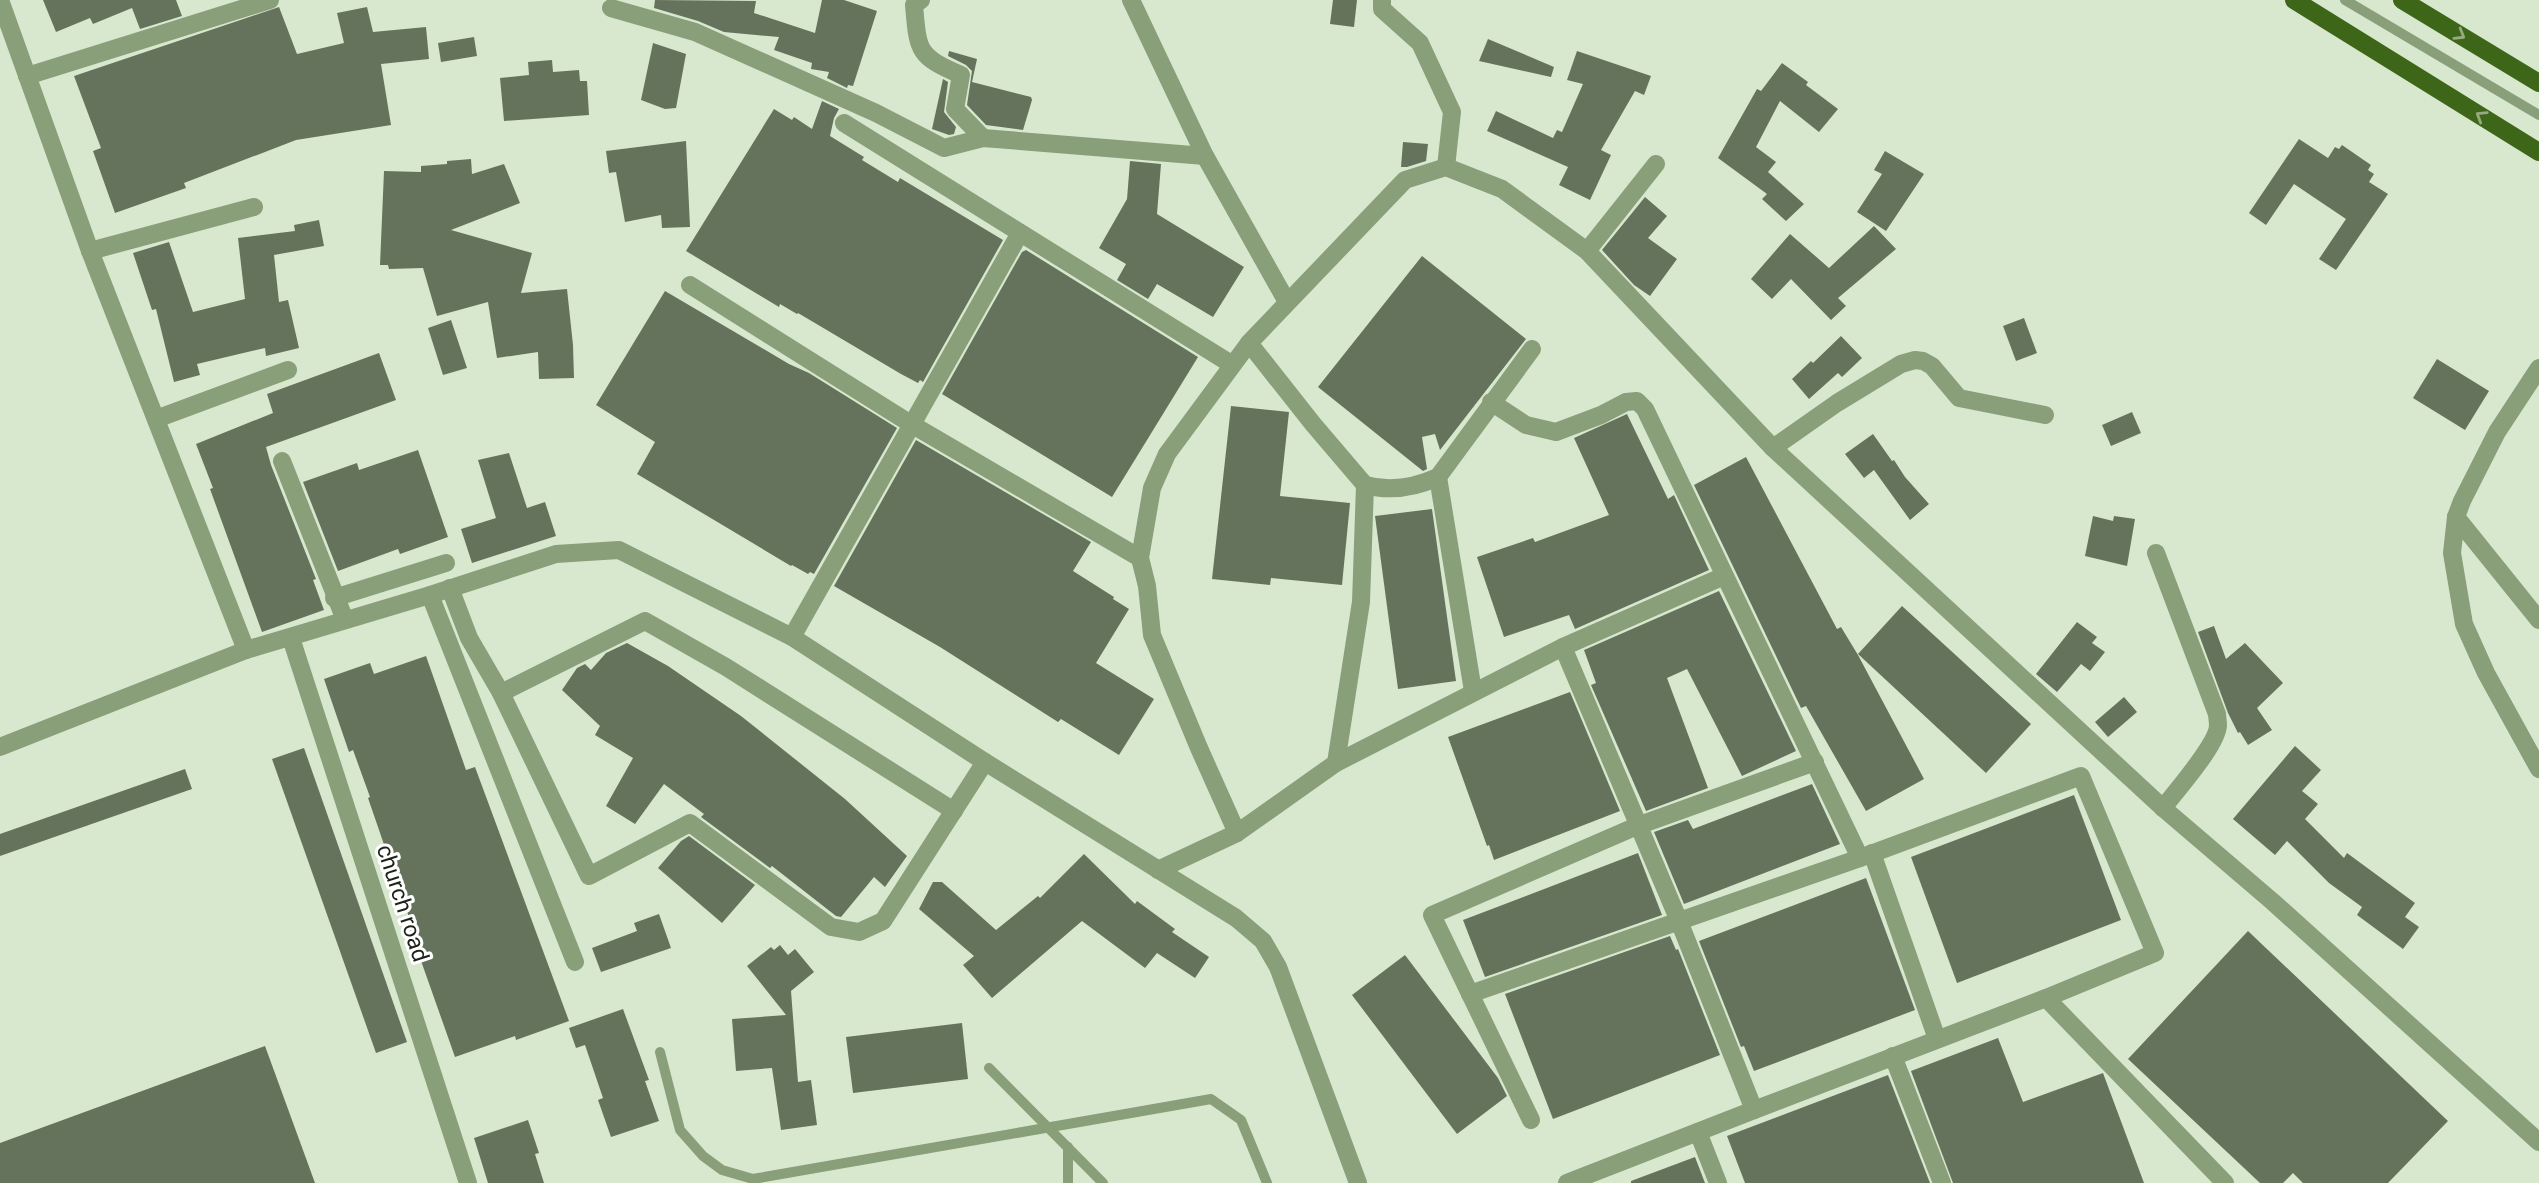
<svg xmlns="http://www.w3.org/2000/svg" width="2539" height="1183" font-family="Roboto,sans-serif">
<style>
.building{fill:#65735c}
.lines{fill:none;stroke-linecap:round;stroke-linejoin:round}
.service{stroke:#889f79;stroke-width:10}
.minor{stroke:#889f79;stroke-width:18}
.tertiary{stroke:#889f79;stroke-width:18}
.primary{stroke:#3e6619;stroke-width:18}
.oneway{stroke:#95ab80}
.labels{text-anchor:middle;stroke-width:6;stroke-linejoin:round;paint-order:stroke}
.street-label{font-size:23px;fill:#1c2218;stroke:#fff}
</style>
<rect width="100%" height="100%" fill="#d8e8ce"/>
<g class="building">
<polygon points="43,0 176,0 182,16 140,29 132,8 93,24 90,18 56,32"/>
<polygon points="655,0 756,1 754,13 815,33 822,0 844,0 877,11 853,86 848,85 847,88 827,78 829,72 811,69 812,63 774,50 779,37 724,32 698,21 654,8"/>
<polygon points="1333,0 1357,0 1354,27 1330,24"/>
<polygon points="279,7 297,54 344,43 337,13 367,7 373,32 426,27 429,59 381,64 391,125 296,140 184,183 186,188 115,213 93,151 101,148 74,76"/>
<polygon points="474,37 477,56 441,62 438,43"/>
<polygon points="1488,39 1554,67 1551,77 1479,61"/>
<polygon points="653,43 686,54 676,108 665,109 641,100"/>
<polygon points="949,51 977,59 972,82 1031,97 1032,100 1023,130 986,125 967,105 972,71 966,65 948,56"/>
<polygon points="1577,51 1651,76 1644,95 1635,91 1601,150 1611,155 1590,200 1559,185 1568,167 1487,131 1496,111 1553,138 1557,130 1562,132 1583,84 1567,80"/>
<polygon points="552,60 553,72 579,70 580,81 587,81 589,115 504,121 500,78 529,75 528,62"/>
<polygon points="1782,63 1808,82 1806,85 1838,109 1819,132 1780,101 1756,147 1776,162 1768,172 1804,204 1786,221 1762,199 1767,194 1718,158 1757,89 1761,91"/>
<polygon points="943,79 948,82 944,112 956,127 954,134 949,135 932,129"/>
<polygon points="822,101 839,109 834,118 830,136 864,157 862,160 898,182 900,178 1003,240 923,382 920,380 918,383 901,374 798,313 797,314 780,304 779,307 686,251 774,109 792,120 794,117 812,129"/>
<polygon points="2299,139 2328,158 2335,147 2339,149 2342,145 2371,165 2368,170 2374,174 2369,182 2388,194 2336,270 2319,259 2346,219 2294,184 2266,225 2249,213"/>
<polygon points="686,141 690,227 662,228 661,215 625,222 616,172 609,173 606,151"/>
<polygon points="1403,142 1428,144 1426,161 1407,167 1401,167"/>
<polygon points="1885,151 1924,174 1886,231 1857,212 1882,174 1874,170"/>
<polygon points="471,159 472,174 504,164 520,203 451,230 532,253 521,293 567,289 573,345 574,378 539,379 538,352 497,358 488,302 437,316 423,268 389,269 388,265 380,265 384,171 421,172 421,166 447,164 447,161"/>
<polygon points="1130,161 1161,164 1157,214 1244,267 1213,317 1157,284 1148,299 1117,280 1126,264 1099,248 1127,199"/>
<polygon points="1645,197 1667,216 1648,238 1677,259 1650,296 1634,285 1602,250"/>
<polygon points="319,220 324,246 274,255 279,302 288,300 299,348 266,356 265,348 197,364 200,375 174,382 156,309 152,310 133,253 169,242 193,312 245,299 238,238 295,231 294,225"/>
<polygon points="1874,226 1896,249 1838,298 1846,306 1831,320 1791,279 1772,299 1751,279 1790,234 1829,268"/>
<polygon points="1026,250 1198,357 1112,497 942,394 1022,252"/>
<polygon points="1422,256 1526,339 1440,450 1435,434 1422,437 1427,469 1423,471 1318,387"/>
<polygon points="665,291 789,364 809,373 897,428 814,574 810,572 808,574 792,565 791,566 637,474 655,442 596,405"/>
<polygon points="2024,318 2037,353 2016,361 2003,326"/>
<polygon points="451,320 467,368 443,375 428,328"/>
<polygon points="1841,336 1862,358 1842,377 1838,373 1809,399 1792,379 1811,361 1813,363"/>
<polygon points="379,353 396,400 266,447 271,465 316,579 313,580 324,610 262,632 210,489 213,488 196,444 273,413 267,394"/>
<polygon points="2437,359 2489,391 2465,430 2413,398"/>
<polygon points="1231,406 1289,412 1280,496 1350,503 1342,585 1271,578 1270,585 1212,579"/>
<polygon points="2132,412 2141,433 2111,446 2102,425"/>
<polygon points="1627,414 1668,499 1674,495 1709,570 1575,629 1569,615 1504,637 1477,557 1533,538 1535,542 1609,515 1574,438"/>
<polygon points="1873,434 1892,461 1894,460 1905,477 1929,504 1910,520 1874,470 1864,478 1845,454"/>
<polygon points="916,440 1091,542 1073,571 1114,597 1113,599 1129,609 1096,663 1154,699 1119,755 1061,719 1058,722 940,647 834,586"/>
<polygon points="418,450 448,537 400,554 398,549 338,571 303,482 357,463 359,470"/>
<polygon points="509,453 527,508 545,502 556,536 472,563 461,529 496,518 478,460"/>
<polygon points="1746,457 1837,629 1841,627 1858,655 1924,779 1866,811 1806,706 1801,708 1694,485"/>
<polygon points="1432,509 1456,681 1398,689 1375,516"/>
<polygon points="2093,516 2113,521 2114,516 2135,519 2127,566 2085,556"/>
<polygon points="1719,591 1796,751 1742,776 1687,669 1667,678 1708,788 1646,811 1591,685 1596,683 1584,650"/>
<polygon points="1902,606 2031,724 1986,773 1858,654"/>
<polygon points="2077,622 2097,637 2092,643 2105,652 2090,671 2081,664 2057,692 2036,674"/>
<polygon points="2214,626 2226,659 2245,643 2283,683 2257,708 2272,730 2248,745 2240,732 2238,733 2228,713 2198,632"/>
<polygon points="627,643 668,666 741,716 845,799 907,856 885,887 874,877 841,917 836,916 772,866 770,868 701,817 704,814 664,784 635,824 606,806 633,758 595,735 600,726 562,690 577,668 585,664 591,670 606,653"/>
<polygon points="426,656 466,770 475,767 569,1021 516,1040 515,1036 455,1057 408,924 411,923 368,798 370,797 353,750 349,752 324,679 370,663 374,674"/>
<polygon points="1570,692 1620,811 1494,860 1489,845 1487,846 1448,737"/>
<polygon points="2124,697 2137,712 2108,737 2095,722"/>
<polygon points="2295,746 2321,770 2302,791 2318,804 2305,819 2344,858 2347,853 2415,903 2405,917 2419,927 2403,949 2357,915 2362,907 2329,883 2287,841 2275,855 2233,819"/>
<polygon points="304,748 407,1042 376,1053 272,759"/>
<polygon points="185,769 192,789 0,856 0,834"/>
<polygon points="1812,784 1840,844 1684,904 1654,832 1688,820 1693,829"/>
<polygon points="2074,795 2121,920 1957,983 1911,857"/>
<polygon points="689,836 755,885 722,923 658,868 681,841"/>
<polygon points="1638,853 1662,915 1485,977 1463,920"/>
<polygon points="1084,854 1135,904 1137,901 1175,929 1172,932 1209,957 1195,978 1157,953 1145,968 1082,921 992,998 963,965 974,956 919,909 933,882 942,882 996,930 1038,896 1040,898"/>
<polygon points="1866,878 1915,1010 1754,1071 1744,1046 1741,1047 1699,941"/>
<polygon points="659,914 671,948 601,972 592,948 637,931 634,923"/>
<polygon points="2248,931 2448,1121 2388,1183 2303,1183 2293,1173 2283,1183 2260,1183 2128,1059"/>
<polygon points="1670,936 1676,950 1678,949 1720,1055 1553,1119 1505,994"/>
<polygon points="780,945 788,955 795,949 814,972 791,991 798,1082 811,1080 817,1125 781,1130 772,1068 736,1071 732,1019 786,1015 747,966 771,947 774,950"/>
<polygon points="1405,955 1498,1078 1507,1096 1457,1134 1352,995"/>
<polygon points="623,1009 649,1080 645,1081 659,1121 611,1137 598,1100 603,1098 585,1045 576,1048 569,1028"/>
<polygon points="962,1023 968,1079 853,1093 846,1037"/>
<polygon points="1998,1038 2023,1102 2103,1073 2144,1183 1953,1183 1911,1071"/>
<polygon points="265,1046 315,1183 0,1183 0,1143"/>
<polygon points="1888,1075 1930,1183 1745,1183 1727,1136"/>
<polygon points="528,1120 539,1153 535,1154 544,1183 488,1183 474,1138"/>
<polygon points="1695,1157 1705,1183 1631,1183 1631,1181"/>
</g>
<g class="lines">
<g class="service">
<polyline points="2345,0 2539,115"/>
<polyline points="660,1052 680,1130 703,1156 722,1170 753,1179 1211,1099 1241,1120 1267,1183"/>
<polyline points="989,1068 1103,1183"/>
<polyline points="1068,1183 1068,1147"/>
</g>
<g class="minor">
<polyline points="0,0 90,251 246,650"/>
<path d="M921,0l-7,5c4,46 3,51 47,70l-6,34 28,29"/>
<polyline points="1131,0 1205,156 1287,302"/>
<polyline points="1382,0 1382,9 1420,43 1452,112 1446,167"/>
<polyline points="611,8 695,32 876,113 944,148 983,138 1205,156"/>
<polyline points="27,76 270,0"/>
<polyline points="844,123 1231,364"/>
<polyline points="90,251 254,207"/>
<polyline points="1587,251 1656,164"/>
<polyline points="690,285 911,424 1140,558"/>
<polyline points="1249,343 1313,424 1365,485 1361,602 1336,763"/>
<polyline points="1491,402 1526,425 1556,432 1601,415 1626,402 1637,401 1645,409 1860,858"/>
<polyline points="156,419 288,370"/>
<polyline points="1773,448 1837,403 1901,364 1915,360 1923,361 1932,366 1959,398 2045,415"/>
<polyline points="282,461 345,620"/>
<polyline points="1438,477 1473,691"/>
<path d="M1365,485c26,7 49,3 73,-8l94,-128"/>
<polyline points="2456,517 2539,620"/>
<path d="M2156,553l61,161c0,3 1,7 1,11 0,19 -42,66 -55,83"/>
<polyline points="450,588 469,638 501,693 589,876 690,823 831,927 859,932 883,921 985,762"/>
<polyline points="430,595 575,962"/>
<polyline points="334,598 446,563"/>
<polyline points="792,637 1020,233"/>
<polyline points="291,638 468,1183"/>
<polyline points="501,693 645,621 726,667 954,811"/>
<polyline points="1237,833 1199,748 1152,635 1147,586 1140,558 1152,488 1167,454 1249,343 1405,180 1446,167 1502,189 1587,251 1773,448 2163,808 2273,902 2539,1142"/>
<polyline points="1872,853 1937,1039"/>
<polyline points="1158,870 1237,833 1336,763 1563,647"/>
<polyline points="1470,994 1860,858 2081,776 2155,953 2046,998 1754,1110"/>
<polyline points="2046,998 2225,1183"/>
<polyline points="1893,1056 1942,1183"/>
<polyline points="1531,1120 1432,915 1637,826 1815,762"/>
<polyline points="1698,1132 1718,1183"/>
<polyline points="1567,1183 1754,1110 1679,921 1563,647 1724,576"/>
</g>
<g class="tertiary">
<polyline points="2539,368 2497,432 2462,501 2456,517 2452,553 2464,624 2486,673 2539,769"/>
<polyline points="0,747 246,650 430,595 556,554 619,550 792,637 985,762 1236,918 1263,941 1278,967 1358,1183"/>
</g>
<g class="primary">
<polyline points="2294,0 2539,152"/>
<polyline points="2402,0 2539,83"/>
</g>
</g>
<defs><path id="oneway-chevron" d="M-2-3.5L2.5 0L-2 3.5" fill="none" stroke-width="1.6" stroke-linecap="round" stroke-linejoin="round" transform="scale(1.75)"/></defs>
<g class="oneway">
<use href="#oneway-chevron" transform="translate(2460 35) rotate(31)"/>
<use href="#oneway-chevron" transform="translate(2481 116) rotate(-148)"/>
</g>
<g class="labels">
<g class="street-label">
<text transform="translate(403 903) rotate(72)" y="8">church road</text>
</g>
</g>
</svg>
